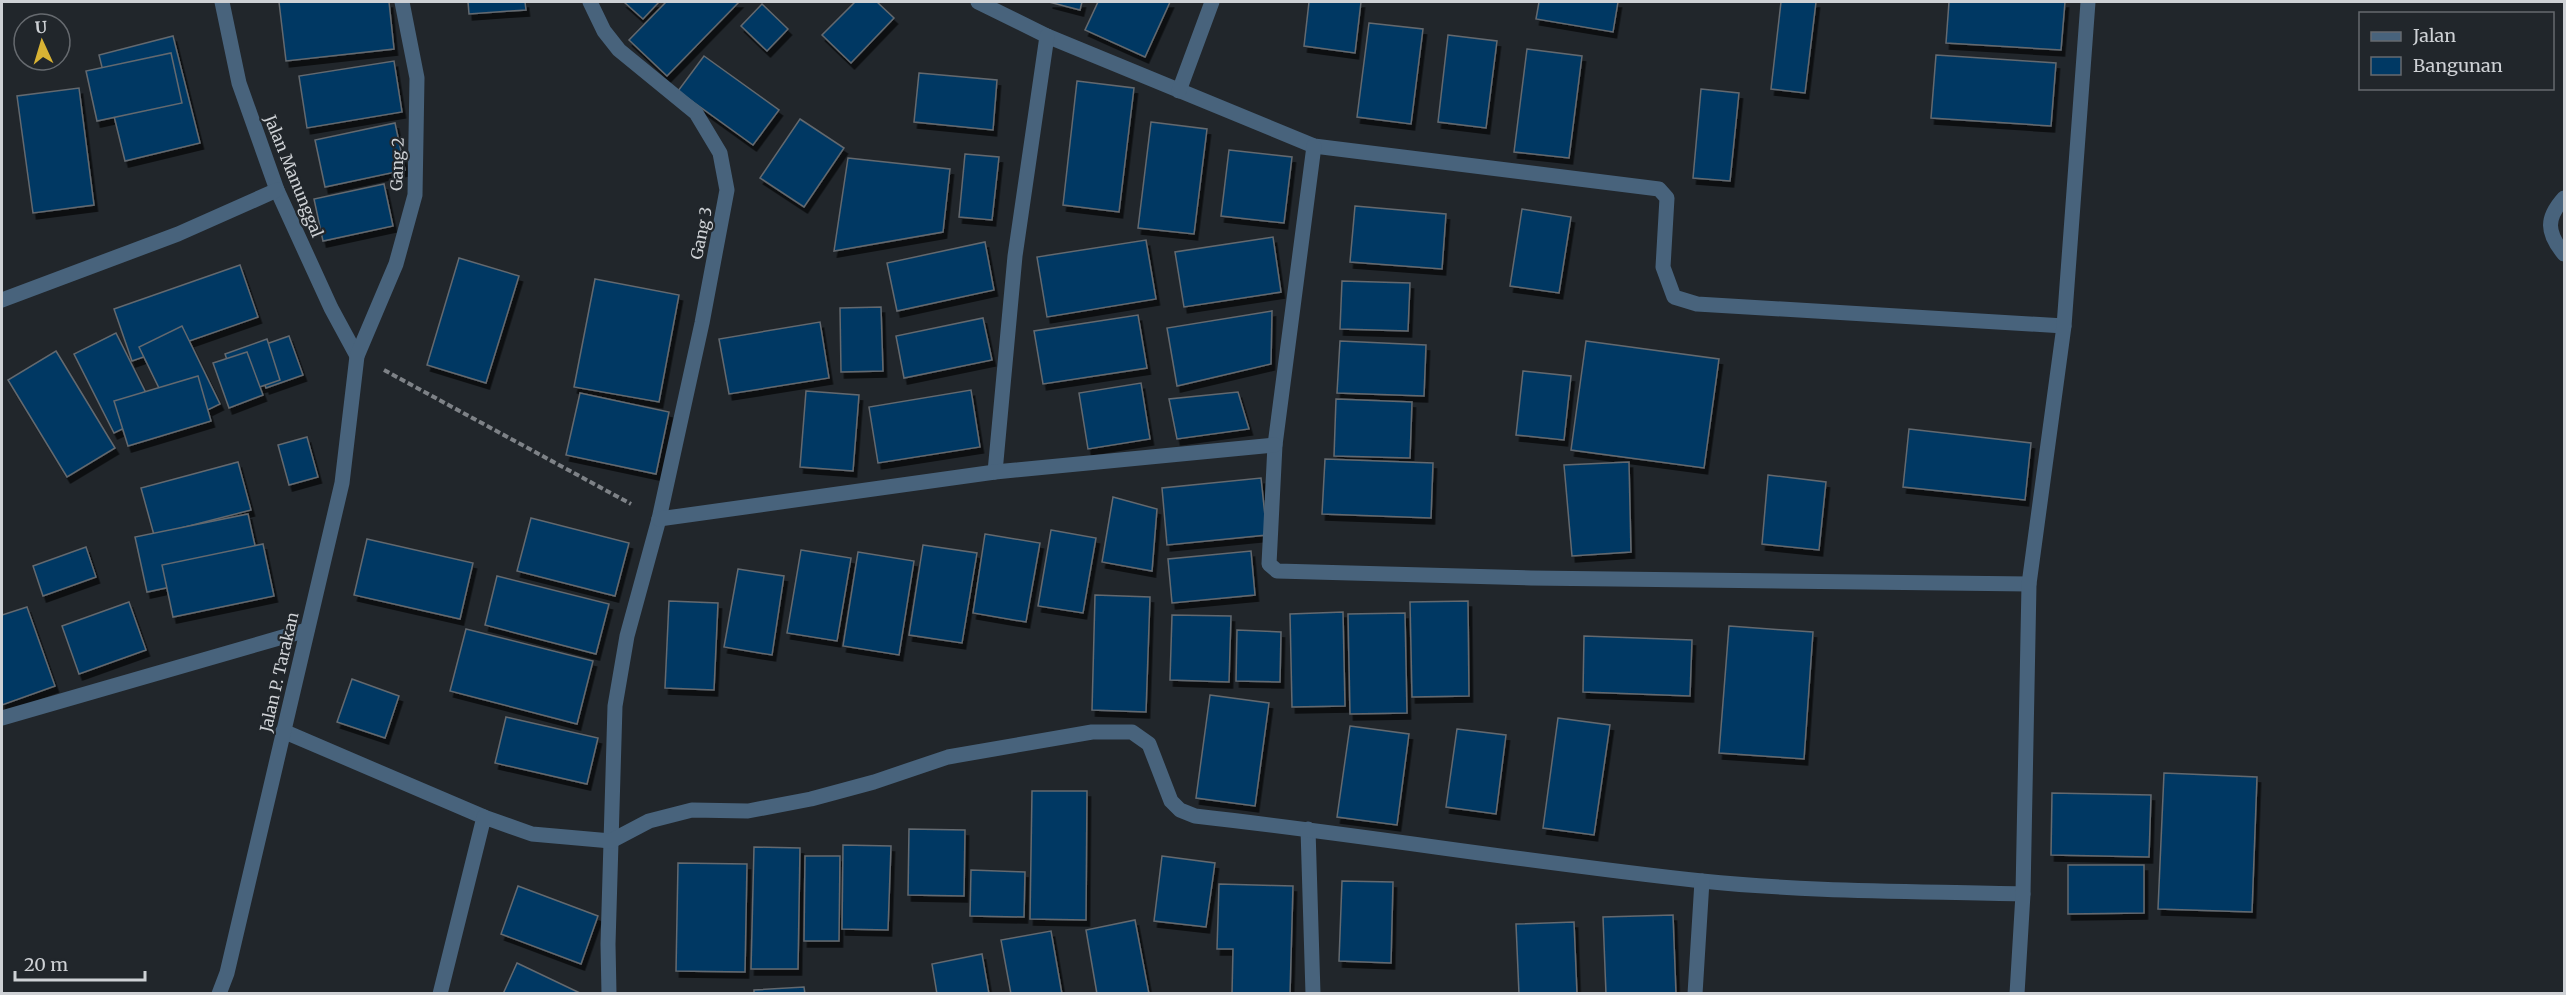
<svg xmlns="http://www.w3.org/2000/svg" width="2566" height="995" font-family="Merriweather,serif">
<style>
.building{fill:#003964;stroke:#63696f;stroke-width:1.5;filter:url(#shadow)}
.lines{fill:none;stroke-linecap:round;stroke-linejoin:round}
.path{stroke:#7e8287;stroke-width:4;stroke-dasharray:6 3;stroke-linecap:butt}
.minor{stroke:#48637c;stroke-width:15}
.labels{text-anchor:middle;stroke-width:4.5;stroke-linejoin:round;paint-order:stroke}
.street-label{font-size:16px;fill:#ced1d5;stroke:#21262b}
</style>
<defs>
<filter id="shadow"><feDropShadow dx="3.5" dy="6" stdDeviation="0" flood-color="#0009"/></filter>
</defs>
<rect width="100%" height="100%" fill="#21262b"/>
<g class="building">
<polygon points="279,2 389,2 394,49 286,61"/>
<polygon points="468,2 525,2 526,10 469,14"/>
<polygon points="624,2 659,2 643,19"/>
<polygon points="666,2 739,2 667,76 629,40"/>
<polygon points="855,2 877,2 894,18 851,63 822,35"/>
<polygon points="1049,2 1082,2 1080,10"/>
<polygon points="1098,2 1170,2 1145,57 1085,30"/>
<polygon points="1309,2 1361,2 1355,53 1304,46"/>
<polygon points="1539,2 1618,2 1613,32 1536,19"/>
<polygon points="1781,2 1816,2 1805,93 1771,89"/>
<polygon points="1949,2 2065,2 2061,50 1946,43"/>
<polygon points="762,4 788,29 767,51 741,26"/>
<polygon points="1369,23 1423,29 1411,124 1357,117"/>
<polygon points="1448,35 1497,41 1486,128 1438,122"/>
<polygon points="173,36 200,143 125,161 99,55"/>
<polygon points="1527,49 1582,56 1569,158 1514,152"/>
<polygon points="171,53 182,103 97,121 86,71"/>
<polygon points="1936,55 2056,63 2051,126 1931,118"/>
<polygon points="704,56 779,110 753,145 678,91"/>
<polygon points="394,61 402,112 307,128 299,76"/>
<polygon points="919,73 997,80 993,130 914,122"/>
<polygon points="1077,81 1134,88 1119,212 1063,205"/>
<polygon points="79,88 94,205 33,213 17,96"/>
<polygon points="1701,89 1739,93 1730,181 1693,178"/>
<polygon points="800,119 844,148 804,207 760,178"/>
<polygon points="1151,122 1207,129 1194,234 1138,228"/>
<polygon points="395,123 405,170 325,187 315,140"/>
<polygon points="1229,150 1292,157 1284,223 1221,216"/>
<polygon points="965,154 999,157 992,220 959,217"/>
<polygon points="848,158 950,169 943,232 834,251"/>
<polygon points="384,184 393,226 323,241 314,199"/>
<polygon points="1355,206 1446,214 1442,269 1350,262"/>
<polygon points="1522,209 1571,217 1559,293 1510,286"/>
<polygon points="1273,237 1281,292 1184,307 1175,252"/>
<polygon points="1146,240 1156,299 1047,317 1037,257"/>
<polygon points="985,242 994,290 897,311 887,263"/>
<polygon points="459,258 519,276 486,383 427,365"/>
<polygon points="240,265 258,317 132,361 114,309"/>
<polygon points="595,279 679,295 659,402 574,387"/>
<polygon points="1342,281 1410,283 1408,331 1340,329"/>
<polygon points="881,307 883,371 841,372 840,308"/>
<polygon points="1272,311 1271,364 1177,386 1167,328"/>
<polygon points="1138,315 1147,368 1043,384 1034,331"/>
<polygon points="983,318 992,360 904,378 896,336"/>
<polygon points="820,322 829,378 729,394 719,339"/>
<polygon points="182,326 220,404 177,425 139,347"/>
<polygon points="116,333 156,413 114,433 74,354"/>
<polygon points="289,336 303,375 266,388 252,349"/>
<polygon points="267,339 280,380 239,394 225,354"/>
<polygon points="1340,341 1426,345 1424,396 1337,393"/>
<polygon points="1586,341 1719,359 1704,468 1571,450"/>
<polygon points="56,351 115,448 67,477 8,380"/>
<polygon points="247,352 263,395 229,408 213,363"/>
<polygon points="1523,371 1571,376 1564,440 1516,435"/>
<polygon points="198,376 211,421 128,446 114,401"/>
<polygon points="1141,383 1150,439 1088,449 1079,393"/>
<polygon points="971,390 980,447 878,463 869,407"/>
<polygon points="806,391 859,395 853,471 800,467"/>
<polygon points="1238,392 1249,429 1177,439 1169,399"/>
<polygon points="580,393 669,412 656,474 566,455"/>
<polygon points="1336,399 1412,402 1410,458 1334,456"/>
<polygon points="1909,429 2031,443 2025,500 1903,487"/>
<polygon points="307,437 318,477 289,485 278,445"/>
<polygon points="1325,459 1433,463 1431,518 1322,514"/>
<polygon points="238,462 251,510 154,535 141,488"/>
<polygon points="1629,462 1631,552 1572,556 1564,465"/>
<polygon points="1768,475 1826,482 1819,550 1762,544"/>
<polygon points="1261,478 1267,535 1167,545 1162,488"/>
<polygon points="1113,497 1157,509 1152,571 1102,562"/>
<polygon points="248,514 260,568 147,592 135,537"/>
<polygon points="531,518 629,543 615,596 517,571"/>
<polygon points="1051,530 1096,538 1083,613 1038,606"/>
<polygon points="985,534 1040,543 1026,622 973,613"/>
<polygon points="367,539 473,563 460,619 354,595"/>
<polygon points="263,544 274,596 173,617 162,565"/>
<polygon points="923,545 977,553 962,643 909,635"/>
<polygon points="86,547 96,577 43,596 33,566"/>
<polygon points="801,550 851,558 837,641 787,633"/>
<polygon points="1251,551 1255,595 1172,603 1168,559"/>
<polygon points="858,552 914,561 899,655 843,646"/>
<polygon points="738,569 784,576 772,655 724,647"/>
<polygon points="497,576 609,604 596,654 485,625"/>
<polygon points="1095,595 1150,597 1146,712 1092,710"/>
<polygon points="669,601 718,603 714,690 665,688"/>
<polygon points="1468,601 1469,696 1412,697 1410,602"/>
<polygon points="129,602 146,650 79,674 62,626"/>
<polygon points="27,607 55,686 2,705 2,615"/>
<polygon points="1343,612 1345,706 1292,707 1290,614"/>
<polygon points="1405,613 1407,713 1350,714 1348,614"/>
<polygon points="1172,615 1231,616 1229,682 1170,680"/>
<polygon points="1729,626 1813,632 1804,759 1719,753"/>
<polygon points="466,629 593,661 577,724 450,691"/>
<polygon points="1237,630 1281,632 1280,682 1236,681"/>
<polygon points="1584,636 1692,640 1690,696 1583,692"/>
<polygon points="352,679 399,696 385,738 337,722"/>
<polygon points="1210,695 1269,703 1255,806 1196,798"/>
<polygon points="506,717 598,738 587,784 495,763"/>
<polygon points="1558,718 1610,725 1594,835 1543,828"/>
<polygon points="1350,726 1409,734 1397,825 1337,817"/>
<polygon points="1457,729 1506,735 1496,814 1446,807"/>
<polygon points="2164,773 2257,777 2252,912 2158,909"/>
<polygon points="1032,791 1087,791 1086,920 1030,919"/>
<polygon points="2052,793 2151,795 2149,857 2051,855"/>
<polygon points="909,829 965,830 964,896 908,895"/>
<polygon points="843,845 891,846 888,930 842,929"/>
<polygon points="754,847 800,848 798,969 751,969"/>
<polygon points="805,856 840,856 839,941 804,941"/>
<polygon points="1162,856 1215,863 1206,927 1154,921"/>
<polygon points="678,863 747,864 745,972 676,971"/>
<polygon points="2068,865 2144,865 2144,913 2068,914"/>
<polygon points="971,870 1025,872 1024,917 970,916"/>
<polygon points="1342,881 1393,882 1391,963 1339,961"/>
<polygon points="1219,884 1293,886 1290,994 1232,994 1233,949 1217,949"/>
<polygon points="518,886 598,916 581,964 501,934"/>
<polygon points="1673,915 1676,994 1606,994 1603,917"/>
<polygon points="1135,920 1149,994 1097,994 1086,930"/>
<polygon points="1574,922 1577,994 1519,994 1516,924"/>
<polygon points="1051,931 1062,994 1011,994 1001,940"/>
<polygon points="982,954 989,994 937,994 932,964"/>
<polygon points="517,963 582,994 503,994"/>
<polygon points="804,987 805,994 754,994 754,990"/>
</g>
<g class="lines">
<polyline class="path" points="384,370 631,504"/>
<g class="minor">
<polyline points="222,2 239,83 277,190 331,308 357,356"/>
<polyline points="590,2 604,31 619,50 696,113 720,153 727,190 702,323 659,519 627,636 615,706 608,944 609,994"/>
<polyline points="978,2 1047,36 1314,146 1659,189 1667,198 1663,267 1674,297 1697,304 2064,326"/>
<polyline points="1179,91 1212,2"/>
<polyline points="1314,146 1275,445 1269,564 1277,571 1531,578 2029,584"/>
<path d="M2564,198c-18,20 -18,34 0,56"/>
<polyline points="2,300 178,234 277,190"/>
<polyline points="995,472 1015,256 1047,36"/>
<polyline points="659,519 995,472 1275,445"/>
<polyline points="2,718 307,630"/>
<polyline points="283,731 484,817"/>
<polyline points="1308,829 1313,994"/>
<polyline points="219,994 227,973 342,483 357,356 396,264 415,195 417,78 402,2"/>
<path d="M440,994l44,-177 48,17 79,7 38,-20 43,-11 56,1 63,-12 63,-17 74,-25 144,-25h40l17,12 22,57 9,9 15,6c170,19 338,47 507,65 107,11 215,10 321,13"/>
<polyline points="1695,994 1702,881"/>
<polyline points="2017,994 2023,894 2029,584 2064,326 2088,2"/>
</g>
</g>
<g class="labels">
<g class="street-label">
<text transform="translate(397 164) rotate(-88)" y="6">Gang 2</text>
<text transform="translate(294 176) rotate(68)" y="6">Jalan Manunggal</text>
<text transform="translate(701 233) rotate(-79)" y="6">Gang 3</text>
<text transform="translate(279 672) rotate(-77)" y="6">Jalan P. Tarakan</text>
</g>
</g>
<rect width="2566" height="995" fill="none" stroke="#ced1d5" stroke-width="6"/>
<rect x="2359" y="12" width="195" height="78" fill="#21262b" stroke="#666a6f" stroke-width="1.5"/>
<rect x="2371" y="32" width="30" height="9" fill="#48637c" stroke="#666a6f" stroke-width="1.5"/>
<text x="2413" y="42" font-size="18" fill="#ced1d5">Jalan</text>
<rect x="2371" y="57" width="30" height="18" fill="#003964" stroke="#666a6f" stroke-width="1.5"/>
<text x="2413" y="72" font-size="18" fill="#ced1d5">Bangunan</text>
<g transform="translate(42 42) rotate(356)"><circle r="28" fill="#21262b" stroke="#666a6f" stroke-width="1.5"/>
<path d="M0-4.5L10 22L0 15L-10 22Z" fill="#d9b334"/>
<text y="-9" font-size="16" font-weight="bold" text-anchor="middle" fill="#ced1d5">U</text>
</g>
<path d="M15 971v9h130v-9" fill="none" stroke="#ced1d5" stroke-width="3"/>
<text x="24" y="971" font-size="18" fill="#ced1d5" stroke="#21262b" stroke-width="4.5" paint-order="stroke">20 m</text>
</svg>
